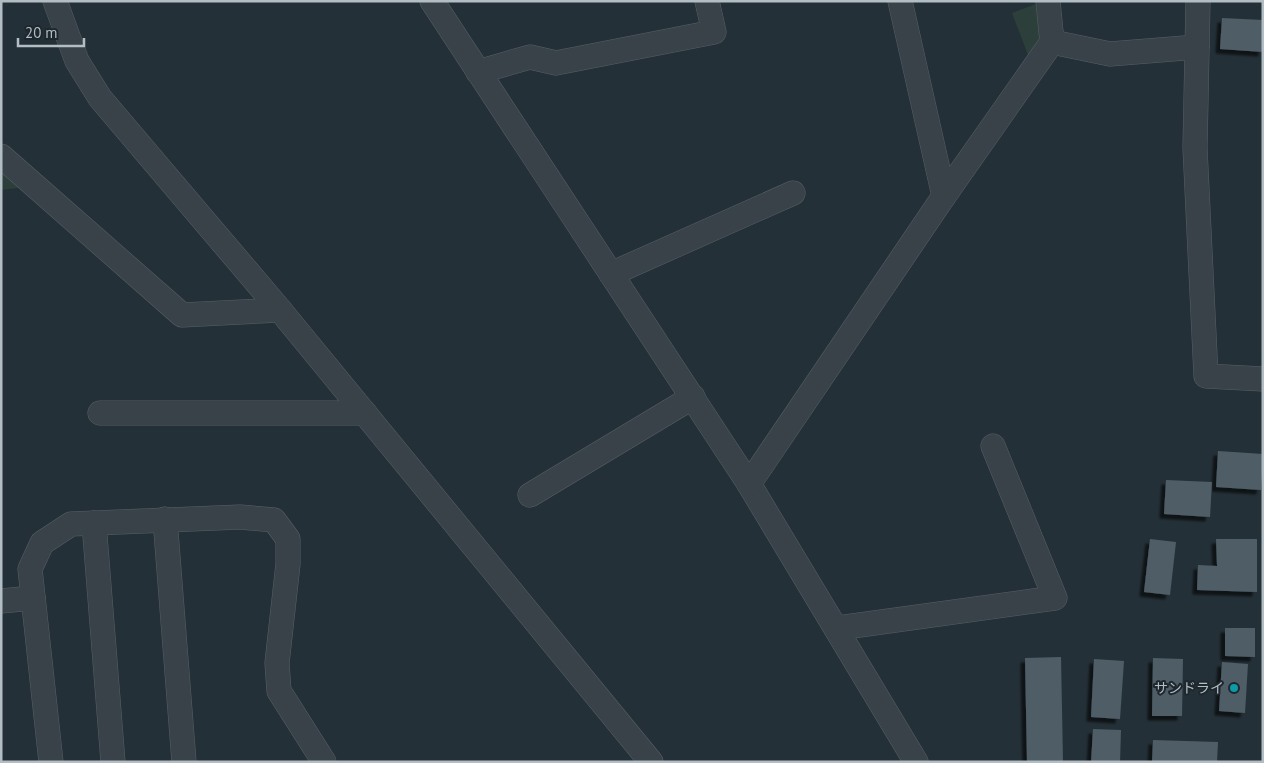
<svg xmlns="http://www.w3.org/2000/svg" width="1264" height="763" font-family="'PT Sans','Noto Sans JP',sans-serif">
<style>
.green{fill:#2c3f3b}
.building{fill:#505d66;filter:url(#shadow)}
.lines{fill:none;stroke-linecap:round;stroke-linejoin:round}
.minor-casing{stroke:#566066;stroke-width:25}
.minor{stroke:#384248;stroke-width:24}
.culture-dot{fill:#0f9aa8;stroke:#1d272d;stroke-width:2}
.labels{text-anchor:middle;stroke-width:4;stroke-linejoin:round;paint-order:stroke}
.poi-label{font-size:14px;fill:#b3bdc4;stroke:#1d272d;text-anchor:end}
</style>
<defs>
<filter id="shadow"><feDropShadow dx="-4.5" dy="4.5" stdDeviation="1" flood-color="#0009"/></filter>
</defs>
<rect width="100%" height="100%" fill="#243037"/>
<g class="green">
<polygon points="1041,2 1044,34 1030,60 1012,13"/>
<polygon points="1,156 35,186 1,190"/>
</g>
<g class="building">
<polygon points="1222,18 1263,20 1263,52 1220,49"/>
<polygon points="1218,451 1263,454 1261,490 1216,487"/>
<polygon points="1166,480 1212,482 1210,517 1164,514"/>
<polygon points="1150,539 1176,542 1170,595 1144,592"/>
<polygon points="1216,539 1257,539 1257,592 1197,590 1198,565 1217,566"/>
<polygon points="1225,628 1255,628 1255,657 1225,656"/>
<polygon points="1061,657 1063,762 1027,762 1025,658"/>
<polygon points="1153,658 1183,659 1182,716 1152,716"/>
<polygon points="1094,659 1124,661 1120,719 1091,717"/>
<polygon points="1222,662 1248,664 1245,713 1219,711"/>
<polygon points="1093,729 1121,730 1120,762 1091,762"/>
<polygon points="1153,740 1218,742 1217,762 1152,762"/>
</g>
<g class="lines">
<defs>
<g id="minor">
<polyline points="55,1 77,61 100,98 280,310 651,762"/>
<polyline points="432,1 749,484 916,762"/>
<polyline points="1048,1 1052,42"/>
<polyline points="1198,1 1195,148 1206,376 1263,379"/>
<polyline points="478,72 530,57 556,63 714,32 707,1"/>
<polyline points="1,156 182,315 280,310"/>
<polyline points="944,196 1052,42 1110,54 1197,47"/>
<polyline points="611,274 793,193"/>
<polyline points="100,413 365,413"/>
<polyline points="749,484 944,196 900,1"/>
<polyline points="530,495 693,397"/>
<polyline points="165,519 184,762"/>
<polyline points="94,523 113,762"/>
<polyline points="1,601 33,598"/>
<polyline points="838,628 1055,598 993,446"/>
<polyline points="51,762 30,569 42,543 71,524 240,517 274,520 288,539 288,564 277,663 279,691 324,762"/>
</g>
</defs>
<use href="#minor" class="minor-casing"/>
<use href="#minor" class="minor"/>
</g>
<circle class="culture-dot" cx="1234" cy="688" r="5"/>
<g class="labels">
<g class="poi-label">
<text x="1224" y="693">サンドライ</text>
</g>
</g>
<rect width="1264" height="763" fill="none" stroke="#b3bdc4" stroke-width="5"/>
<path d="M18 38v8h66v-8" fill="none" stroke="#b3bdc4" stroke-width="2.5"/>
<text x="25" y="38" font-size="15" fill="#b3bdc4" stroke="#1d272d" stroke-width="4" paint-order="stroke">20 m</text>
</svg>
